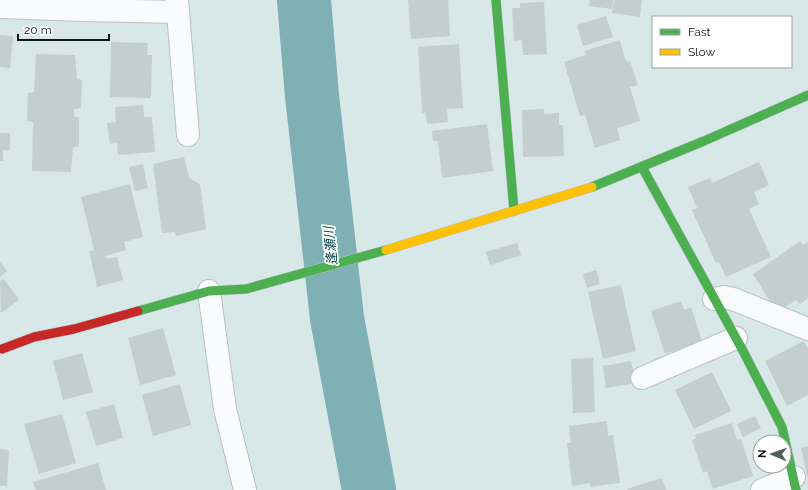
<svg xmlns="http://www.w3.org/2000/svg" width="808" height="490" font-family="Raleway,'Noto Sans JP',sans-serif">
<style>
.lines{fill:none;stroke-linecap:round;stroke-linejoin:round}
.river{stroke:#7fb0b3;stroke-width:54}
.building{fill:#c3cecf}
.street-casing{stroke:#b8c3c4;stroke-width:24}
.fast-casing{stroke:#b8c3c4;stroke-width:10}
.slow-casing{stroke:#b8c3c4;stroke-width:10}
.jam-casing{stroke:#b8c3c4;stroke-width:10}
.street{stroke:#f9fbfc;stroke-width:22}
.fast{stroke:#4caf50;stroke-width:9}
.slow{stroke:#ffc107;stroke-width:9}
.jam{stroke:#c62828;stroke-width:9}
.labels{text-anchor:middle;stroke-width:3.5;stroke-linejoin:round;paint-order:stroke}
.water-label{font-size:13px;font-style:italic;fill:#074548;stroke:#fff}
</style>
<rect width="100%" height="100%" fill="#d8e7e8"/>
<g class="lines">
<polyline class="river" points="304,0 312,96 337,318 369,490"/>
</g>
<g class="building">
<polygon points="408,0 448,0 450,36 411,39"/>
<polygon points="590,0 613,0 612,9 589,6"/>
<polygon points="614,0 642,0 640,17 612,13"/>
<polygon points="544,2 547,54 523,55 522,40 514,41 512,8 520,8 520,3"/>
<polygon points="606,16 613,37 583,46 577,25"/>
<polygon points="0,35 13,36 10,68 0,67"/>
<polygon points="620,40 626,62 630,61 638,85 630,87 640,121 617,128 620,140 595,148 585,115 580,116 564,62 586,55 584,51"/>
<polygon points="111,42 148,43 147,55 152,55 151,98 110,97"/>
<polygon points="459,44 463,108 447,109 448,122 427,124 426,112 422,113 422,111 418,47"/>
<polygon points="36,54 75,55 77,79 82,80 81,108 74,109 74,116 79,118 79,145 78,147 73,147 71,172 33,171 32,170 33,122 27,121 28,93 34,92"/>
<polygon points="143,105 144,117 152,117 155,152 118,155 117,143 110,144 107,123 116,122 115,107"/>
<polygon points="544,109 544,114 559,113 559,125 563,125 564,156 523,157 522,110"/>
<polygon points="487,124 493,171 442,178 438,141 433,141 432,131"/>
<polygon points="0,133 10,133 10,150 3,150 3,161 0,161"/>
<polygon points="184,157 189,178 200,184 206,229 176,236 175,232 162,233 153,164"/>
<polygon points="759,162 769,185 754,192 759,204 749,209 771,257 726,277 719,262 716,263 692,210 697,208 688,187 710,178 712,183"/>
<polygon points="143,164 148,188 135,191 129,167"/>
<polygon points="130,184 143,237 124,242 126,250 105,256 107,259 117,257 123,280 97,287 89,251 94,250 81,197"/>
<polygon points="800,241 803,245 808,242 808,298 800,304 796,300 783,309 773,306 753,274"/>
<polygon points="517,243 521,255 490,265 486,252"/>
<polygon points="0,262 7,271 0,277"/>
<polygon points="596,270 600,284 587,288 583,274"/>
<polygon points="4,279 19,300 1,313 0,281"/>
<polygon points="621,285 636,351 603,359 588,292"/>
<polygon points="681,301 684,310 691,307 702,341 665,354 651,311"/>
<polygon points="163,328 176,375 140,385 128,338"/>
<polygon points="804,341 808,349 808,395 787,406 765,361"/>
<polygon points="82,353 93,392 63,400 53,361"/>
<polygon points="593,358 595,412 573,413 571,359"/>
<polygon points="631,361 635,383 606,388 603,366"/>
<polygon points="712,372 731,411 694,429 675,390"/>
<polygon points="180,384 191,425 153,436 142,395"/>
<polygon points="114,404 123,438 96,446 86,412"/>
<polygon points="62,414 76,463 39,474 24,424"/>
<polygon points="755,416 761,428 743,437 737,424"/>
<polygon points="607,421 608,436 613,435 620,483 590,487 590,483 572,486 567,443 571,443 569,426"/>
<polygon points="732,423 737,440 741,439 753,476 713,489 707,471 703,473 692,440 696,439 695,435"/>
<polygon points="808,446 808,476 807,476 801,448"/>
<polygon points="0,449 9,450 7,486 0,486"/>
<polygon points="98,463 106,490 36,490 33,482"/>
<polygon points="662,478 666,490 627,490 627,489"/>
</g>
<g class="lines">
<defs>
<g id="street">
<polyline points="0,7 83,10 178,12 177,0"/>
<polyline points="178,12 188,135"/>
<polyline points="209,291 225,409 245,490"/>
<polyline points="714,299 724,297 733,299 808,329"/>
<polyline points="642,378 736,338"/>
<polyline points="762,490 794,477"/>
</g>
<g id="fast">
<polyline points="496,0 514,211"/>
<polyline points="642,167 742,349 782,427 796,490"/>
<polyline points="592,187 704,141 808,95"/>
<polyline points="138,311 209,291 246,289 386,250"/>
</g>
<polyline id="slow" points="386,250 592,187"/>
<polyline id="jam" points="2,349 34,337 74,329 138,311"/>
</defs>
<use href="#street" class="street-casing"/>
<use href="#fast" class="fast-casing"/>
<use href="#slow" class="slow-casing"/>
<use href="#jam" class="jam-casing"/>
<use href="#street" class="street"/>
<use href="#fast" class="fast"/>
<use href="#slow" class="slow"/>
<use href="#jam" class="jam"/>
</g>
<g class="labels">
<g class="water-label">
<text transform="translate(330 246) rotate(-96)" y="5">逢瀬川</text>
</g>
</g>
<rect x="652" y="16" width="140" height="52" fill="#ffffff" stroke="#9da1a1"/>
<rect x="660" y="29" width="20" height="6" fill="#4caf50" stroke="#9da1a1"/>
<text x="688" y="36" font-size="12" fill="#0b1415">Fast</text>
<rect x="660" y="49" width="20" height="6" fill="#ffc107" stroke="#9da1a1"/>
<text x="688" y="56" font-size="12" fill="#0b1415">Slow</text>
<g transform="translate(772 454) rotate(272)"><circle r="19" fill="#ffffff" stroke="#9da1a1"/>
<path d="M0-3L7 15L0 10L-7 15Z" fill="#535e5f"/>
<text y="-6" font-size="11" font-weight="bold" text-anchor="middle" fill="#0b1415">N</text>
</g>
<path d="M18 34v6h91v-6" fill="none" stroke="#0b1415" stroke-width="2"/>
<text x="24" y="34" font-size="12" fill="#0b1415" stroke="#ffffff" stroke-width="3" paint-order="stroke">20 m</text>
</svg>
